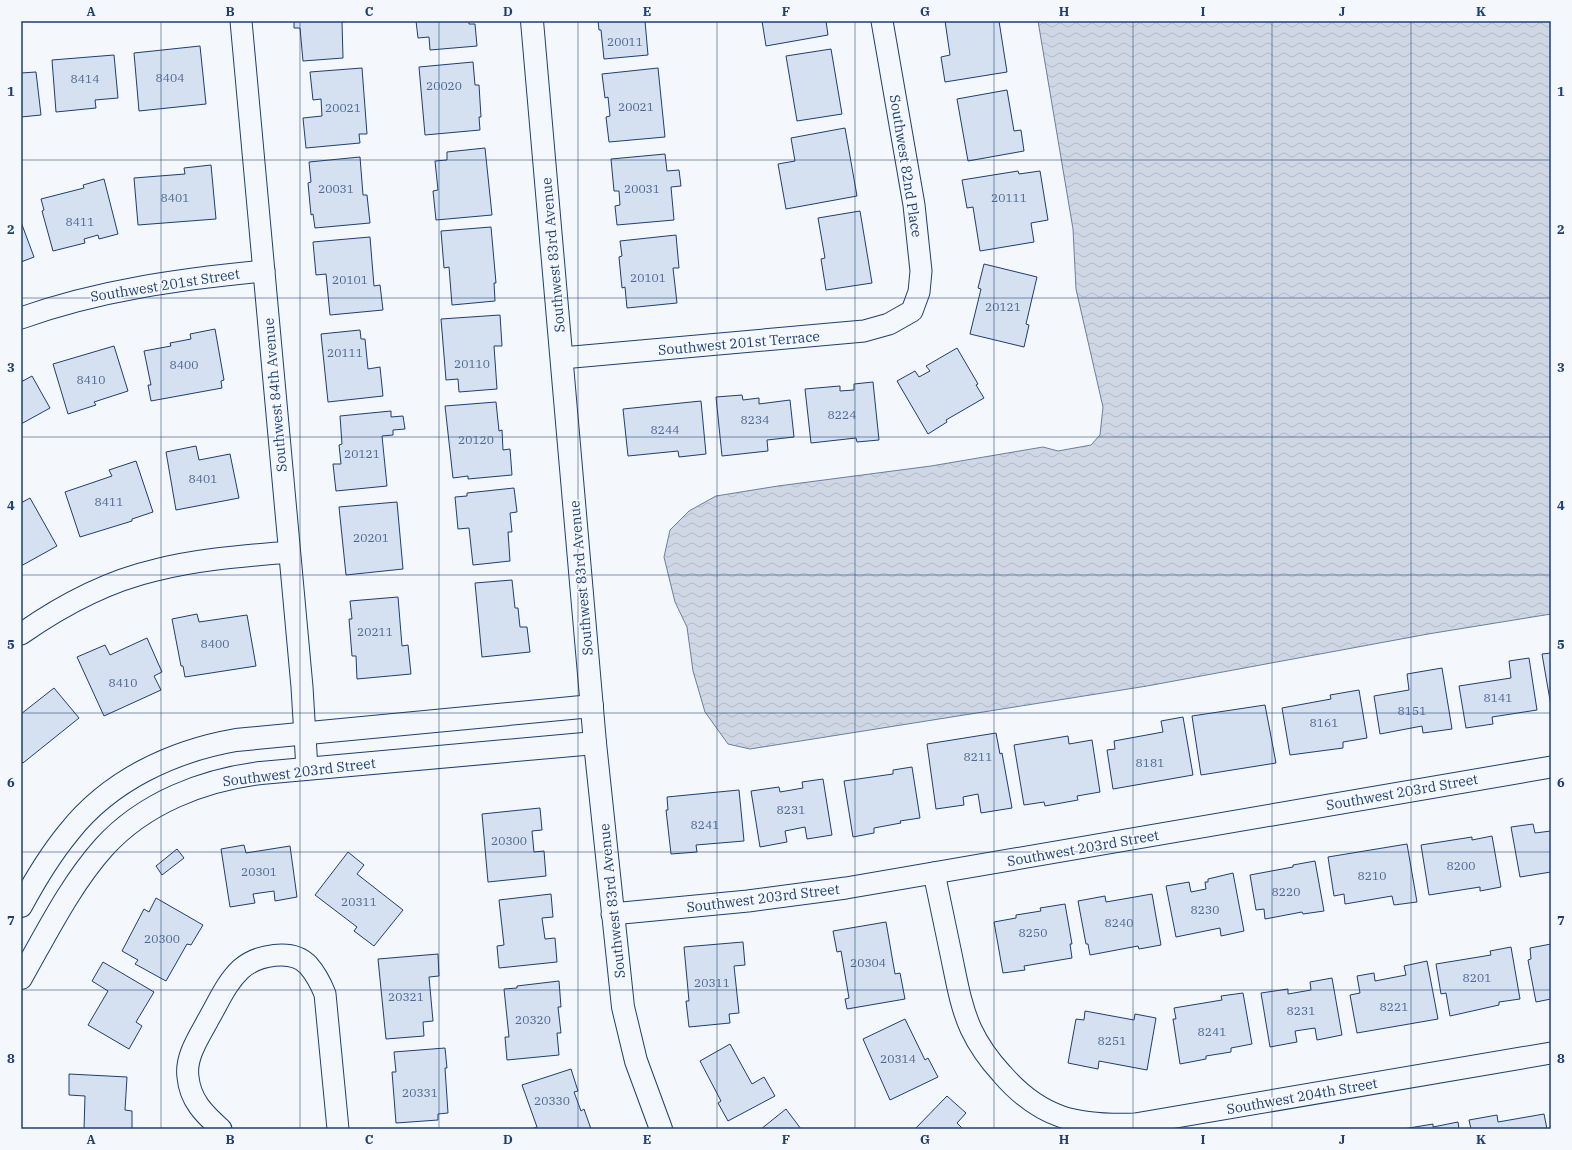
<svg xmlns="http://www.w3.org/2000/svg" width="1572" height="1150" font-family="'IBM Plex Serif',serif">
<style>
.water{fill:url(#water-waves);stroke:#687fa3}
.building{fill:#d5e0f0;stroke:#1d3f73}
.lines{fill:none;stroke-linecap:round;stroke-linejoin:round}
.street-casing{stroke:#1d3f73;stroke-width:23}
.secondary-casing{stroke:#1d3f73;stroke-width:24}
.street{stroke:#f4f7fb;stroke-width:21}
.secondary{stroke:#f4f7fb;stroke-width:22}
.grid{fill:none;stroke:#1d3f73;stroke-width:1;stroke-opacity:0.55}
.labels{text-anchor:middle;stroke-width:3;stroke-linejoin:round;paint-order:stroke}
.number-label{font-size:12px;fill:#4b6792}
.street-label{font-size:14px;fill:#1d3f73;stroke:#f4f7fb}
.neatline{fill:none;stroke:#1d3f73;stroke-width:1.5}
.grid-label{font-size:13px;text-anchor:middle;font-weight:bold;fill:#1d3f73}
</style>
<defs>
<pattern id="water-waves" width="16" height="10" patternUnits="userSpaceOnUse"><rect width="16" height="10" fill="#cfd7e4"/><path d="M0 5q4-4 8 0t8 0" fill="none" stroke="#b1bac7"/></pattern>
</defs>
<rect width="100%" height="100%" fill="#f4f7fb"/>
<polygon class="water" points="1038,21 1551,21 1551,614 1428,634 1147,686 750,749 728,744 705,712 693,671 687,627 675,602 664,557 670,530 689,511 716,496 778,486 931,466 1043,447 1058,451 1091,445 1100,435 1103,407 1076,289 1073,229"/>
<g class="building">
<polygon points="294,21 353,21 342,22 343,58 303,61 300,28 294,28"/>
<polygon points="416,21 469,21 469,24 475,24 477,46 430,50 429,37 418,38"/>
<polygon points="598,21 645,21 648,55 604,59 601,30 599,30"/>
<polygon points="762,21 826,21 828,35 766,46"/>
<polygon points="945,21 999,21 1007,72 945,82 941,57 950,55"/>
<polygon points="200,46 206,104 139,111 134,53"/>
<polygon points="831,49 842,114 797,121 786,56"/>
<polygon points="114,55 118,98 95,100 96,108 56,112 52,60"/>
<polygon points="473,62 475,85 479,85 481,117 479,117 480,130 425,135 419,67"/>
<polygon points="362,68 367,134 359,134 360,143 306,148 303,118 322,116 321,99 313,100 310,72"/>
<polygon points="658,68 665,137 609,142 606,117 610,116 608,97 605,98 602,74"/>
<polygon points="36,72 41,115 21,117 21,73"/>
<polygon points="1007,90 1014,131 1021,130 1024,151 968,161 957,99"/>
<polygon points="845,128 857,196 786,209 778,164 795,161 791,138"/>
<polygon points="485,148 492,215 436,220 433,191 438,190 435,161 447,160 447,152"/>
<polygon points="665,154 667,171 679,170 681,186 671,187 674,220 617,225 615,206 620,205 619,191 614,191 611,159"/>
<polygon points="360,157 363,195 367,195 370,223 315,228 313,214 311,215 308,183 311,182 309,162"/>
<polygon points="211,165 216,219 138,225 134,178 185,174 184,168"/>
<polygon points="1018,171 1019,174 1040,171 1048,220 1031,223 1034,242 980,251 973,207 967,208 962,180"/>
<polygon points="104,179 118,234 99,239 98,235 84,239 85,243 53,251 42,211 44,210 41,199 84,188 83,185"/>
<polygon points="860,211 872,283 826,290 821,259 825,258 818,218"/>
<polygon points="21,222 34,257 21,262"/>
<polygon points="491,227 496,283 494,283 495,301 452,305 449,267 444,268 441,231"/>
<polygon points="676,235 679,268 673,268 677,303 627,308 625,287 622,288 619,257 622,256 620,241"/>
<polygon points="370,237 374,286 380,285 383,310 330,315 326,274 316,275 313,242"/>
<polygon points="984,264 1037,277 1026,324 1029,325 1024,347 970,334 981,289 978,288"/>
<polygon points="500,315 502,346 494,346 497,389 459,392 458,379 446,380 441,319"/>
<polygon points="215,329 224,380 221,381 222,388 151,401 148,385 151,385 144,351 171,346 170,343 191,339 190,334"/>
<polygon points="360,330 361,339 365,339 368,369 380,367 383,396 328,402 321,334"/>
<polygon points="114,346 128,391 94,402 96,405 68,414 53,364"/>
<polygon points="957,348 978,384 976,385 984,398 946,420 947,422 928,434 897,381 915,371 919,377 930,371 926,366"/>
<polygon points="32,376 50,408 21,424 21,382"/>
<polygon points="873,382 879,440 857,442 856,438 811,443 805,389 840,386 840,391 854,390 854,384"/>
<polygon points="742,395 743,400 759,398 759,404 790,400 794,437 767,440 768,451 722,456 716,397"/>
<polygon points="701,401 706,454 679,457 678,451 628,456 623,409"/>
<polygon points="496,402 499,431 502,430 503,450 510,449 512,475 468,479 468,476 453,478 445,406"/>
<polygon points="391,411 391,417 403,416 405,429 393,430 393,435 382,436 387,486 336,491 333,464 341,464 339,445 342,444 340,416"/>
<polygon points="196,446 199,460 230,454 239,498 176,510 166,452"/>
<polygon points="136,461 153,512 132,519 132,521 80,537 65,492 112,476 109,470"/>
<polygon points="514,488 517,512 510,513 512,532 508,532 510,561 473,565 469,528 458,529 455,497 467,496 467,493"/>
<polygon points="30,498 57,546 21,566 21,503"/>
<polygon points="397,502 403,569 346,575 339,507"/>
<polygon points="512,580 515,608 518,608 520,627 527,627 530,652 482,657 475,583"/>
<polygon points="398,597 402,646 408,645 411,674 357,679 356,656 352,656 349,619 352,619 350,601"/>
<polygon points="197,614 199,622 247,615 256,666 185,677 183,666 181,666 172,619"/>
<polygon points="147,638 162,672 154,676 161,690 104,716 77,657 105,645 110,655"/>
<polygon points="1551,653 1551,706 1542,654"/>
<polygon points="1529,658 1537,710 1492,717 1493,724 1466,728 1459,686 1511,678 1509,661"/>
<polygon points="1442,668 1452,729 1423,733 1422,726 1380,734 1374,696 1409,690 1407,674"/>
<polygon points="54,688 79,718 23,763 21,761 21,714"/>
<polygon points="1359,690 1367,738 1343,742 1343,748 1290,755 1282,708 1331,699 1330,695"/>
<polygon points="1265,705 1276,763 1201,775 1192,716"/>
<polygon points="1183,717 1193,775 1113,789 1107,750 1115,749 1114,741 1163,732 1161,721"/>
<polygon points="996,733 1000,754 1002,753 1012,808 981,813 978,794 963,797 964,805 936,809 927,744"/>
<polygon points="1068,736 1069,744 1092,740 1100,792 1077,796 1078,800 1045,806 1044,802 1024,805 1014,745"/>
<polygon points="912,767 920,818 900,821 901,823 874,828 874,833 853,837 844,781 893,774 893,770"/>
<polygon points="823,779 832,835 807,839 805,827 785,831 787,842 760,847 751,791 779,787 780,792 803,788 802,782"/>
<polygon points="739,790 744,841 696,845 697,852 671,854 666,810 668,810 667,797"/>
<polygon points="540,808 542,830 532,831 534,852 544,851 546,876 488,882 482,814"/>
<polygon points="1533,824 1535,833 1551,831 1551,872 1520,877 1511,827"/>
<polygon points="1492,836 1501,887 1480,891 1480,887 1429,895 1421,845 1472,837 1472,840"/>
<polygon points="1407,844 1417,902 1394,905 1392,896 1345,904 1344,894 1334,896 1328,857"/>
<polygon points="244,845 246,853 290,846 297,897 275,901 274,891 253,894 255,903 230,907 221,849"/>
<polygon points="177,849 184,858 162,875 156,866"/>
<polygon points="348,852 364,865 357,874 403,910 374,946 354,931 357,927 315,895"/>
<polygon points="1315,861 1324,911 1303,914 1302,912 1265,919 1264,909 1256,910 1250,875 1293,867 1293,865"/>
<polygon points="1233,873 1244,931 1221,936 1220,928 1176,937 1166,886 1189,882 1191,892 1206,889 1205,882 1208,882 1208,879"/>
<polygon points="551,894 553,917 542,918 545,939 555,938 557,962 499,968 497,946 504,945 499,900"/>
<polygon points="1152,894 1161,945 1139,949 1138,946 1090,955 1088,944 1086,944 1078,901 1105,896 1106,902"/>
<polygon points="156,898 203,925 191,945 187,944 166,981 135,964 138,960 122,951 144,909 149,912"/>
<polygon points="1065,904 1072,944 1070,944 1072,958 1024,966 1025,970 1003,973 994,922 1016,918 1016,915 1041,911 1040,908"/>
<polygon points="886,922 895,974 900,973 905,999 847,1009 845,999 849,998 841,951 837,952 833,931"/>
<polygon points="743,942 745,965 734,966 739,1013 729,1014 730,1023 689,1027 686,1001 689,1001 684,947"/>
<polygon points="1551,944 1551,999 1536,1002 1528,960 1531,959 1530,948"/>
<polygon points="1511,947 1520,999 1499,1002 1499,1005 1450,1016 1446,993 1441,994 1436,964 1491,955 1490,951"/>
<polygon points="438,954 439,976 429,977 433,1021 423,1022 424,1036 386,1039 378,959"/>
<polygon points="1427,961 1438,1019 1357,1033 1350,995 1360,993 1357,976 1374,973 1375,981 1406,975 1404,966"/>
<polygon points="103,962 154,992 136,1022 142,1026 129,1049 88,1025 108,991 92,981"/>
<polygon points="1332,978 1342,1035 1317,1040 1315,1028 1295,1031 1297,1042 1270,1047 1261,993 1288,989 1288,994 1311,990 1310,982"/>
<polygon points="559,981 561,1007 558,1007 561,1033 557,1033 559,1055 507,1060 505,1037 509,1037 504,989 517,988 517,986"/>
<polygon points="1243,993 1252,1044 1231,1048 1231,1052 1206,1056 1206,1059 1180,1064 1173,1019 1176,1019 1174,1008 1222,1000 1221,996"/>
<polygon points="1085,1011 1134,1020 1135,1014 1156,1018 1147,1070 1099,1061 1098,1069 1068,1063 1076,1019 1084,1020"/>
<polygon points="905,1019 925,1060 928,1058 938,1077 890,1100 863,1039"/>
<polygon points="730,1044 752,1084 764,1077 775,1096 728,1121 718,1103 721,1101 700,1061"/>
<polygon points="445,1048 447,1068 445,1068 448,1113 438,1114 438,1120 396,1123 392,1072 396,1072 394,1052"/>
<polygon points="571,1069 578,1091 574,1092 581,1111 584,1109 591,1129 532,1129 537,1127 522,1085"/>
<polygon points="69,1074 127,1077 125,1110 132,1111 132,1129 84,1129 85,1096 69,1095"/>
<polygon points="947,1096 966,1113 957,1123 963,1129 915,1129"/>
<polygon points="786,1109 801,1129 761,1129"/>
<polygon points="1544,1114 1547,1129 1471,1129 1469,1120 1497,1115 1498,1122"/>
<polygon points="1458,1122 1459,1129 1403,1129 1433,1124 1433,1127"/>
</g>
<g class="lines">
<defs>
<g id="street">
<polyline points="241,21 302,687 307,769"/>
<path d="M21,318c79,-28 160,-39 243,-47"/>
<polyline points="562,358 864,331 889,324 912,311 919,292 921,271 914,205 882,21"/>
<path d="M21,634c40,-28 87,-53 135,-64 43,-11 88,-14 133,-18"/>
<path d="M934,873c6,29 12,57 18,86 5,24 9,48 19,70 8,17 19,32 31,45 39,45 75,52 133,50l416,-71"/>
<polyline points="612,914 748,901 846,888 1551,767"/>
<path d="M221,1129c-17,-15 -31,-29 -33,-52 -3,-20 11,-40 20,-57 10,-17 18,-37 33,-51 16,-14 51,-21 67,-4 8,9 13,19 17,29l13,135"/>
</g>
<g id="secondary">
<polyline points="532,21 595,743 623,1007 636,1061 661,1129"/>
<path d="M21,906c14,-26 29,-51 48,-74 41,-52 104,-81 167,-92l356,-34"/>
<path d="M21,978c25,-44 49,-93 83,-131 40,-44 99,-67 157,-74l334,-30"/>
</g>
</defs>
<use href="#street" class="street-casing"/>
<use href="#secondary" class="secondary-casing"/>
<use href="#street" class="street"/>
<use href="#secondary" class="secondary"/>
</g>
<path class="grid" d="M161,21v1108M300,21v1108M439,21v1108M578,21v1108M717,21v1108M855,21v1108M994,21v1108M1133,21v1108M1272,21v1108M1411,21v1108M21,160h1530M21,298h1530M21,437h1530M21,575h1530M21,713h1530M21,852h1530M21,990h1530"/>
<g class="labels">
<g class="number-label">
<text x="625" y="46">20011</text>
<text x="170" y="82">8404</text>
<text x="85" y="83">8414</text>
<text x="444" y="90">20020</text>
<text x="636" y="111">20021</text>
<text x="343" y="112">20021</text>
<text x="336" y="193">20031</text>
<text x="642" y="193">20031</text>
<text x="175" y="202">8401</text>
<text x="1009" y="202">20111</text>
<text x="80" y="226">8411</text>
<text x="648" y="282">20101</text>
<text x="350" y="284">20101</text>
<text x="1003" y="311">20121</text>
<text x="345" y="357">20111</text>
<text x="472" y="368">20110</text>
<text x="184" y="369">8400</text>
<text x="91" y="384">8410</text>
<text x="842" y="419">8224</text>
<text x="755" y="424">8234</text>
<text x="665" y="434">8244</text>
<text x="476" y="444">20120</text>
<text x="362" y="458">20121</text>
<text x="203" y="483">8401</text>
<text x="109" y="506">8411</text>
<text x="371" y="542">20201</text>
<text x="375" y="636">20211</text>
<text x="215" y="648">8400</text>
<text x="123" y="687">8410</text>
<text x="1498" y="702">8141</text>
<text x="1412" y="715">8151</text>
<text x="1324" y="727">8161</text>
<text x="978" y="761">8211</text>
<text x="1150" y="767">8181</text>
<text x="791" y="814">8231</text>
<text x="705" y="829">8241</text>
<text x="509" y="845">20300</text>
<text x="1461" y="870">8200</text>
<text x="259" y="876">20301</text>
<text x="1372" y="880">8210</text>
<text x="1286" y="896">8220</text>
<text x="359" y="906">20311</text>
<text x="1205" y="914">8230</text>
<text x="1119" y="927">8240</text>
<text x="1033" y="937">8250</text>
<text x="162" y="943">20300</text>
<text x="868" y="967">20304</text>
<text x="1477" y="982">8201</text>
<text x="712" y="987">20311</text>
<text x="406" y="1001">20321</text>
<text x="1394" y="1011">8221</text>
<text x="1301" y="1015">8231</text>
<text x="533" y="1024">20320</text>
<text x="1212" y="1036">8241</text>
<text x="1112" y="1045">8251</text>
<text x="898" y="1063">20314</text>
<text x="420" y="1097">20331</text>
<text x="552" y="1105">20330</text>
</g>
<g class="street-label">
<text transform="translate(906 166) rotate(81)" y="5">Southwest 82nd Place</text>
<text transform="translate(553 255) rotate(-95)" y="5">Southwest 83rd Avenue</text>
<text transform="translate(165 285) rotate(-9)" y="5">Southwest 201st Street</text>
<text transform="translate(739 343) rotate(-5)" y="5">Southwest 201st Terrace</text>
<text transform="translate(275 395) rotate(-95)" y="5">Southwest 84th Avenue</text>
<text transform="translate(581 578) rotate(-95)" y="5">Southwest 83rd Avenue</text>
<text transform="translate(299 772) rotate(-7)" y="5">Southwest 203rd Street</text>
<text transform="translate(1402 792) rotate(-10)" y="5">Southwest 203rd Street</text>
<text transform="translate(1083 848) rotate(-10)" y="5">Southwest 203rd Street</text>
<text transform="translate(763 898) rotate(-7)" y="5">Southwest 203rd Street</text>
<text transform="translate(612 901) rotate(-96)" y="5">Southwest 83rd Avenue</text>
<text transform="translate(1302 1096) rotate(-10)" y="5">Southwest 204th Street</text>
</g>
</g>
<rect width="1572" height="1150" fill="none" stroke="#f4f7fb" stroke-width="44"/>
<rect x="22" y="22" width="1528" height="1106" class="neatline"/>
<g class="grid-label">
<text x="91" y="16">A</text>
<text x="230" y="16">B</text>
<text x="369" y="16">C</text>
<text x="508" y="16">D</text>
<text x="647" y="16">E</text>
<text x="786" y="16">F</text>
<text x="925" y="16">G</text>
<text x="1064" y="16">H</text>
<text x="1203" y="16">I</text>
<text x="1342" y="16">J</text>
<text x="1481" y="16">K</text>
<text x="11" y="96">1</text>
<text x="1561" y="96">1</text>
<text x="11" y="234">2</text>
<text x="1561" y="234">2</text>
<text x="11" y="372">3</text>
<text x="1561" y="372">3</text>
<text x="11" y="510">4</text>
<text x="1561" y="510">4</text>
<text x="11" y="649">5</text>
<text x="1561" y="649">5</text>
<text x="11" y="787">6</text>
<text x="1561" y="787">6</text>
<text x="11" y="925">7</text>
<text x="1561" y="925">7</text>
<text x="11" y="1063">8</text>
<text x="1561" y="1063">8</text>
<text x="91" y="1144">A</text>
<text x="230" y="1144">B</text>
<text x="369" y="1144">C</text>
<text x="508" y="1144">D</text>
<text x="647" y="1144">E</text>
<text x="786" y="1144">F</text>
<text x="925" y="1144">G</text>
<text x="1064" y="1144">H</text>
<text x="1203" y="1144">I</text>
<text x="1342" y="1144">J</text>
<text x="1481" y="1144">K</text>
</g>
</svg>
